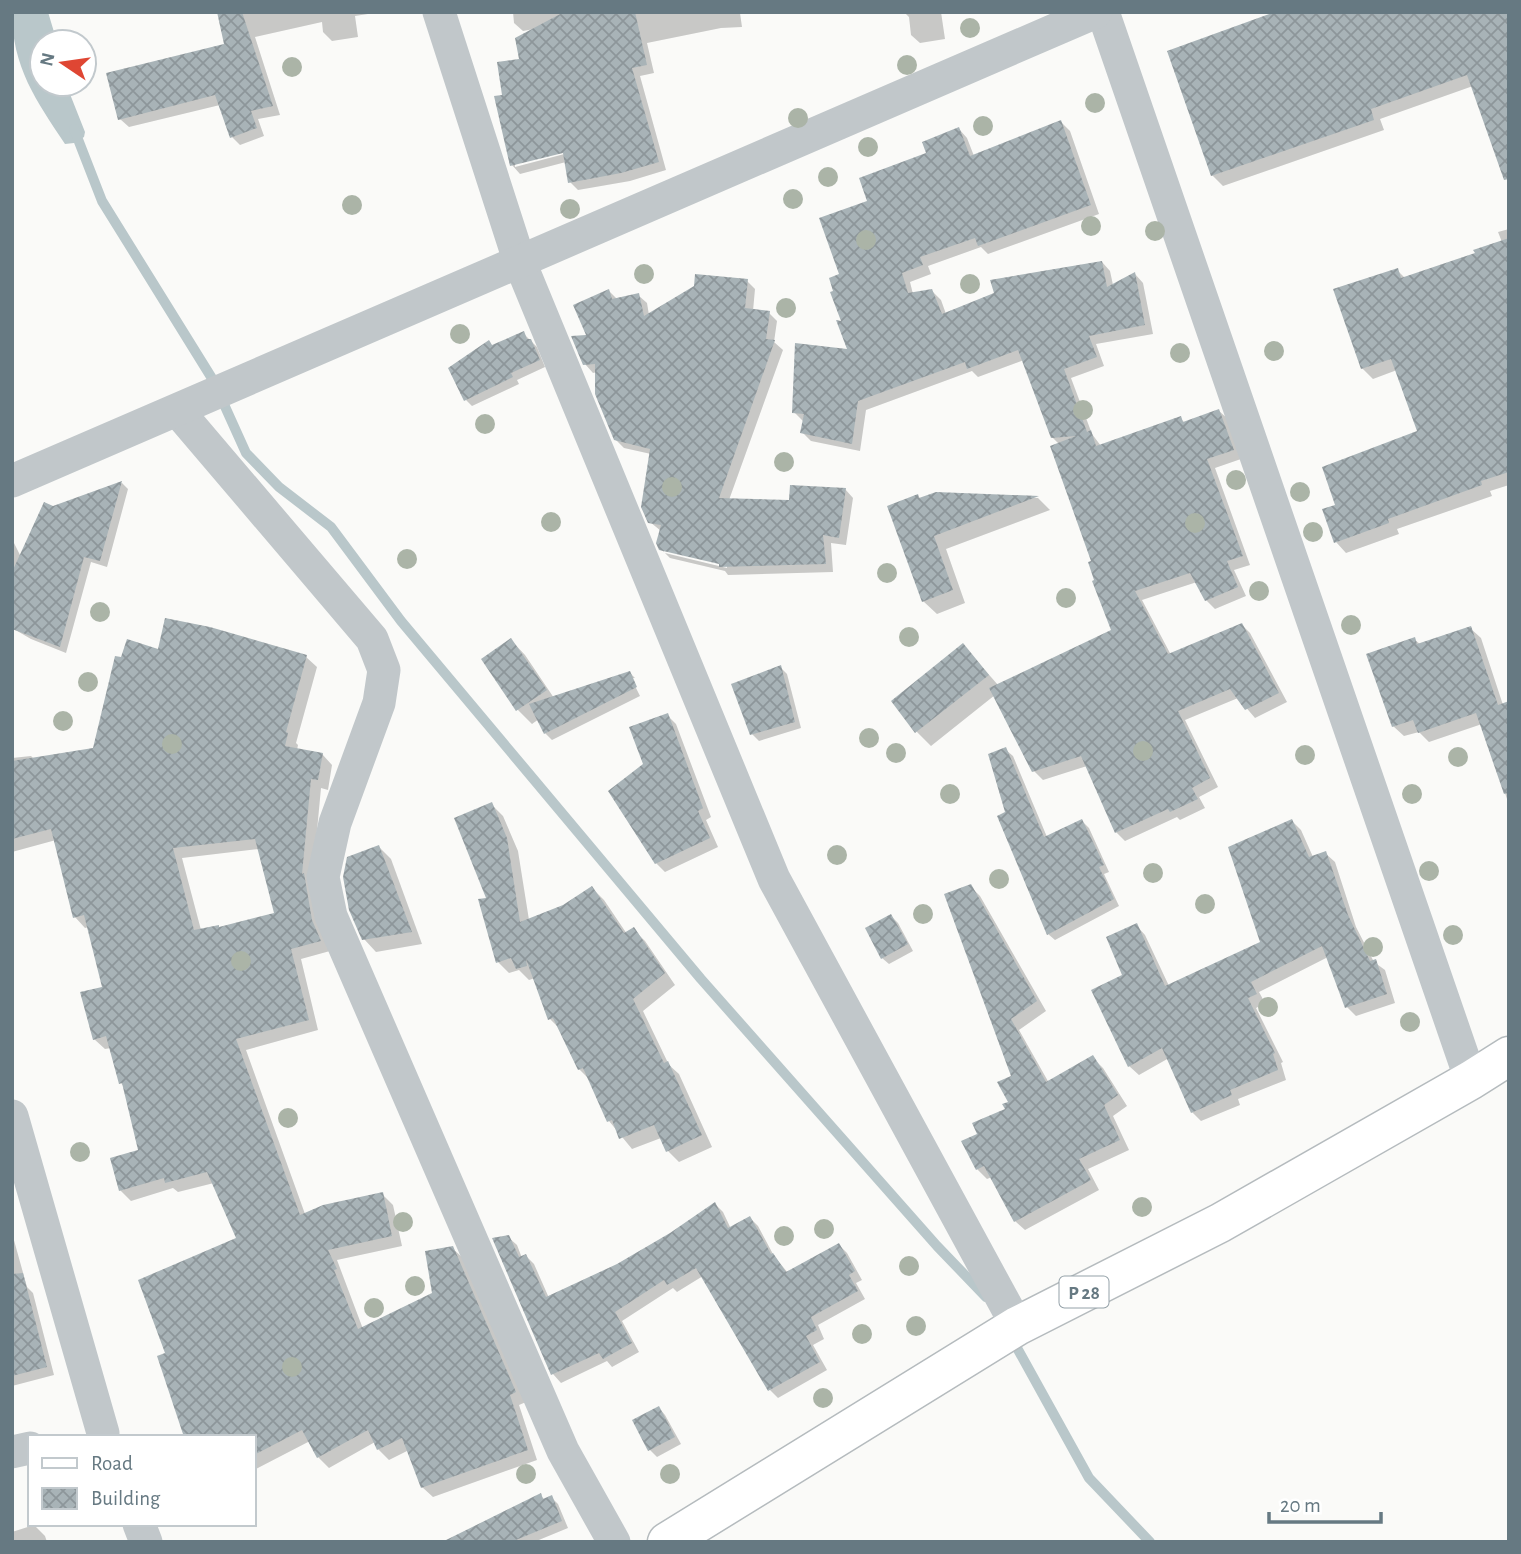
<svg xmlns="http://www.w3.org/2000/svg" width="1521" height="1554" font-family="'Alegreya Sans',sans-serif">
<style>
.water{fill:#b9c7ca}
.shadow{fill:#0003;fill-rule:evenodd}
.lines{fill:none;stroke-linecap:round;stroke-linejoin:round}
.stream{stroke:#b9c7ca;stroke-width:10}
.building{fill:url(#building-cross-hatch);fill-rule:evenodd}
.primary-casing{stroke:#b5bbbe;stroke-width:41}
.minor{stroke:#c1c7ca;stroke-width:33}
.primary{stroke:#fff;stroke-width:38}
.tree{fill:#abb4a7}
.labels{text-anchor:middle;stroke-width:7;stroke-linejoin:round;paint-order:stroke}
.shield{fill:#fff;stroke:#94a1a8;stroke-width:2}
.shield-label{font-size:19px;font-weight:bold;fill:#667982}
</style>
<defs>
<pattern id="building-cross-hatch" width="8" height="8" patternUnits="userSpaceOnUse" patternTransform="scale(1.75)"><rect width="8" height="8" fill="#a8b3b7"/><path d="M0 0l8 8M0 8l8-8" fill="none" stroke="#8d969a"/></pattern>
</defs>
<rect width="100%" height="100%" fill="#fafaf8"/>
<path class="water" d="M12,12h36l9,30h-15v42h24l19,48 -1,5 -10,6 -9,1c-29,-44 -53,-77 -53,-132z"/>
<g class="shadow">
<polygon points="219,12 381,12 355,16 358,37 332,41 323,32 322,22 255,37 280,115 258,119 264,136 240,145 232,137 220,105 129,127 120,119 226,45"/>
<path d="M513,12h231l-4,1 2,14 -21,1 -74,15 7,30 -14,3 26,94 -36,11 -52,9 -8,-8 -4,-20 -46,12 -8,-9 -8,-69 30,-67 -11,2 -9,-8zM571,149l1,3 -57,15v-4z"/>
<polygon points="904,12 941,12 945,39 920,43 911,35 909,17"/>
<polygon points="1509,12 1509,184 1473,86 1380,119 1384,130 1223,186 1212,175"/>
<polygon points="1061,122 1070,131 1099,214 988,254 981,247 928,266 931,274 910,282 913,294 932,291 941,300 946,314 1102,262 1110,271 1113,285 1135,274 1143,283 1153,334 1096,344 1104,366 1071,378 1092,434 1101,446 1180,418 1185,423 1219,411 1228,419 1241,459 1215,468 1250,565 1234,570 1246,596 1215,609 1206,600 1197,582 1142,600 1171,655 1242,625 1250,633 1287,702 1255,718 1238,698 1185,720 1218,787 1199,797 1205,808 1180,820 1177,817 1125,841 1116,832 1087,766 1043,780 1034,771 995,695 931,746 917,732 893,701 963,645 998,685 1113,631 1059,444 1052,437 1024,360 978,377 972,371 866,410 860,451 811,441 802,432 804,422 794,412 849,351 844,323 841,275 870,202 959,129 967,138 974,156"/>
<polygon points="1509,229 1509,485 1490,491 1492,496 1397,529 1399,534 1346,553 1336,542 1337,506 1419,432 1397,370 1373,379 1362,368 1397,270 1406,279 1477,254 1502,242 1498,232"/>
<polygon points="747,281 755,289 753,311 769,313 777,321 774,342 783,350 729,500 791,501 845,489 853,498 846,545 831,543 833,572 728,575 725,571 670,558 665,553 727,568 727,564 664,550 664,552 661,549 661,531 650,522 651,454 624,448 615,439 597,372 593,373 585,364 588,336 609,291 617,299 638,295 647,303 649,315"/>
<polygon points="523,333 537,347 545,367 517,380 519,384 472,406 466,400 493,346"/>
<polygon points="122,483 128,489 107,567 91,562 66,653 31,639 12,628 12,539 21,557 53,508"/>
<polygon points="936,494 1038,498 1050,510 946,549 965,603 937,614 923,601 918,496 921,499"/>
<polygon points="1470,628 1481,638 1503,705 1509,703 1509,805 1482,724 1429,742 1419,732 1404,736 1393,726 1414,639 1421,645"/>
<polygon points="511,640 525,655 554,698 630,673 635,678 631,678 640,696 552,740 545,733 539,719 532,724 518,710 484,659"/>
<path d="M160,651l146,6 11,10 -21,76 2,2 -1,5 25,4 10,11 -4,25 -7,-2 -9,96 18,67 -29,8 17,71 -72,20 59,164 77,-20 11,11 9,41 -65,14 26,69 71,-35 18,-46 11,10 63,144 -7,3 18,55 -104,37 -11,-10 -13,-37 -20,10 -11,-11 -3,-7 -46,26 -11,-11 -8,-16 -56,29v-33l-87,-83 71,-115 -24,-56 -36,9 -5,-4 -42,13 -11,-11 20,-39 -16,-64 -3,-4 -10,-35 -6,1 -11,-10 10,-51 -15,-61 -4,1 -10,-11 -19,-77 -44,12v-94l19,-2 3,3 60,-10zM259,849l17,65 -56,15 -19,1 -19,-72z"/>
<polygon points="780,667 787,674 801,728 759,741 752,734"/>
<polygon points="667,715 676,724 711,817 706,820 718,847 665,872 656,863 645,765"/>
<polygon points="1006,750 1013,756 1047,837 1082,821 1089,828 1109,872 1104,874 1119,906 1055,940 1048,934"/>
<polygon points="491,804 503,816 518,851 529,920 564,907 592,888 604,900 627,934 633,929 645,941 675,985 643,1011 669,1065 679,1074 712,1147 679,1162 668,1151 661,1138 632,1149 609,1121 591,1081 579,1069 560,1029 550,1019 535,978 529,980 519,970 509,973 498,962 489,899"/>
<polygon points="1292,821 1301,830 1313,857 1325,853 1335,862 1356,927 1374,962 1385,970 1395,1003 1356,1016 1347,1007 1328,957 1259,992 1265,1003 1256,1008 1283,1062 1281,1063 1286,1080 1238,1099 1240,1105 1201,1121 1192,1112 1169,1058 1139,1075 1129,1066 1124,976 1136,925 1145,935 1169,986 1262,943"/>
<polygon points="379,847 391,859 422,944 376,952 364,939"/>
<polygon points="970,886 980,896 1046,1011 1019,1030 1049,1083 1093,1058 1103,1068 1127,1106 1113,1116 1129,1150 1088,1169 1099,1190 1025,1230 1015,1221 992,1177 987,1179 977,1169 979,1135 1007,1110 1010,1102 1013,1077"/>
<polygon points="891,916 898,923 913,951 889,964 882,958"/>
<polygon points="715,1204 723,1212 731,1229 750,1218 758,1226 774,1256 788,1273 839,1245 847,1253 862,1280 856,1283 865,1299 818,1325 824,1339 813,1345 827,1370 778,1398 770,1390 703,1276 677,1292 673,1288 622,1321 639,1352 612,1367 607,1361 561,1383 553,1374 494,1239 508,1237 517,1245 522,1258 526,1256 534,1264 549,1298 618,1265 671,1234"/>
<polygon points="12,1233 27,1287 33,1293 54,1375 12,1386"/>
<polygon points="659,1408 665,1415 681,1444 657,1457 650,1450 634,1421"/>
<polygon points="540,1495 545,1500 551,1497 558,1504 568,1528 534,1542 453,1542"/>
<polygon points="34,1525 45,1536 47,1542 12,1542 12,1532"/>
</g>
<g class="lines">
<g class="stream">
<polyline points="74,129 102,201 213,380 246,453 279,487 331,527 401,621 701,979 937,1246 986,1297"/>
<polyline points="1011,1337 1089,1478 1150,1542"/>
</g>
</g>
<g class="building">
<polygon points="217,12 242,12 273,106 251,111 257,128 230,138 215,95 118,120 106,73 224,44"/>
<polygon points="564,12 635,12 647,65 632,68 659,162 621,173 568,183 563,153 510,166 494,96 502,95 497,62 519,59 515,38"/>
<polygon points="1275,12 1509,12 1509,179 1504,180 1467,75 1371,109 1374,120 1211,176 1167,51"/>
<polygon points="1061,120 1091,205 978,246 975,238 920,257 923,265 902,273 908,293 932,289 942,314 994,293 990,280 1102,261 1107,287 1135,272 1145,325 1089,336 1097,357 1064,369 1087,432 1091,430 1096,446 1181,416 1183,422 1219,409 1234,450 1207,459 1243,556 1227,561 1238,587 1205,601 1190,573 1135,591 1168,654 1242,623 1279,693 1245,710 1230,689 1178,711 1210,778 1192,788 1198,799 1170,812 1168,809 1115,833 1081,756 1032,772 989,688 1111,630 1092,581 1094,580 1088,562 1091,561 1050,446 1076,436 1051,438 1018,350 967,369 965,362 858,401 852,444 800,433 804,414 792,413 795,343 847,349 836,320 841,321 830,292 833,291 829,278 839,274 819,218 867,201 859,178 926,153 922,142 959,127 970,156"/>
<polygon points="1509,238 1509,472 1481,481 1482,485 1388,519 1389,523 1334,543 1322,509 1335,505 1322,467 1417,431 1391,359 1361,369 1333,289 1398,268 1401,278 1475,253 1473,250"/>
<polygon points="695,274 748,279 745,308 770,311 766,339 775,340 719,498 789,500 790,485 846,488 839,538 823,535 826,564 719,567 719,564 659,550 656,543 661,525 648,523 641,507 650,449 614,440 595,394 595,364 583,365 571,336 586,335 573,305 609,289 612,299 639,293 644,316 694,286"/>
<polygon points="524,331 527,339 531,339 540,360 511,373 513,377 464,401 448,368 489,340 492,345"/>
<polygon points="122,481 100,561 84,557 60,647 12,629 12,572 44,502 53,506"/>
<polygon points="936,492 1039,496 934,536 953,590 922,602 887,506 918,494 919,498"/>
<path d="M165,618l45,9 97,28 -21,77 2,1 -3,13 38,7 -5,27 -7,-1 -9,95 2,-1 8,47 9,21 -30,8 18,71 -73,19 64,176 23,-10 60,-13 9,44 -64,14 9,19 -3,1 24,59 74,-36 -7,-42 28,-5 63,146 -6,3 18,55 -107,38 -19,-50 -25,12 -9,-20 -51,28 -15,-28 -48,25v-18h-70l-27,-81 8,-3 -27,-73 98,-42 -29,-66 -42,11 -1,-5 -45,13 -9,-33 28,-8 -16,-67 -3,1 -13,-48 -13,4 -13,-48 22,-5 -18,-72 -11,3 -22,-89 -39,10v-78l81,-13 22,-92 6,1 6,-18 31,10zM255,839l19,74 -55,14v-2l-25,5 -21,-82z"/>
<polygon points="1471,626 1498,705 1509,701 1509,793 1504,794 1476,713 1418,733 1413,720 1392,727 1366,654 1415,637 1417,644"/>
<polygon points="511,638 547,690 516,711 481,659"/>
<polygon points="963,643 989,675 915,733 891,701"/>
<polygon points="781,665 795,722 750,735 731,684"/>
<polygon points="630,671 637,687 544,734 529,704"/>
<polygon points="668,713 703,808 698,811 710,838 655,864 608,791 643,764 629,727"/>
<polygon points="1006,747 1044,837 1082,819 1104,865 1099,867 1114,899 1047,935 997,816 1005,812 988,754"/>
<polygon points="492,802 507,838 520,922 563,905 592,886 624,933 634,927 665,973 633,999 664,1063 668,1061 702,1135 666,1152 654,1125 619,1139 612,1120 607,1122 583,1068 578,1070 553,1018 548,1020 526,959 527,966 516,969 511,958 496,963 478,899 486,898 454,818"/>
<polygon points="1292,819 1309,857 1326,851 1348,915 1370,961 1376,959 1387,994 1345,1008 1322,946 1251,982 1257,994 1248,998 1275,1053 1273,1054 1278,1070 1230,1090 1232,1095 1191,1113 1162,1048 1128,1067 1091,990 1122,975 1106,937 1137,923 1165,986 1260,942 1228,847"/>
<polygon points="379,845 412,932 362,940 349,910 343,877 347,857"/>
<polygon points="971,884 1037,1001 1011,1019 1046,1082 1093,1055 1118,1095 1104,1105 1120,1140 1079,1159 1091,1180 1014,1222 984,1166 976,1170 961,1141 977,1134 972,1123 1005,1109 1002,1104 1008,1102 997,1082 1011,1076 944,894"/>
<polygon points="891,914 908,944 881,959 865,928"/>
<polygon points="715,1202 728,1228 750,1216 771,1254 773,1253 786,1272 839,1243 855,1271 849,1275 858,1291 811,1317 817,1330 806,1336 820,1362 768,1391 696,1268 667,1285 664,1280 615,1312 632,1343 603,1359 599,1353 551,1375 492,1238 509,1235 519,1257 526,1254 546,1297 617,1264 670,1233"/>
<polygon points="23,1273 47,1367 12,1376 12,1274"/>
<polygon points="659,1406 675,1437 648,1451 632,1420"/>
<polygon points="541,1493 543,1499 552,1495 562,1521 511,1542 442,1542"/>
</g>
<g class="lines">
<defs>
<polyline id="primary" points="667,1542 1017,1326 1220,1223 1471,1080 1509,1056"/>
</defs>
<use href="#primary" class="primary-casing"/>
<g class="minor">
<polyline points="439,12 519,260 774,879 1017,1326"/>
<polyline points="1103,12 1471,1080"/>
<polyline points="178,411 372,639 384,670 379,703 335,823 323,877 331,916 563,1451 614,1542"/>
<polyline points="12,481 1096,12"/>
<polyline points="12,1116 103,1433"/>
<polyline points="12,1452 30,1448"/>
<polyline points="139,1524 146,1542"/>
</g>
<use href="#primary" class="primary"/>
</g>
<g class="tree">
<circle cx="970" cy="28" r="10"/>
<circle cx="907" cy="65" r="10"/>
<circle cx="292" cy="67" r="10"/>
<circle cx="1095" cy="103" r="10"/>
<circle cx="798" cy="118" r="10"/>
<circle cx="983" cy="126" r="10"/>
<circle cx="868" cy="147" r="10"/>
<circle cx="828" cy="177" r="10"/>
<circle cx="793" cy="199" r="10"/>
<circle cx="352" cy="205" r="10"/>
<circle cx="570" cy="209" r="10"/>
<circle cx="1091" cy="226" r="10"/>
<circle cx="1155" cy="231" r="10"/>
<circle cx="866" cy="240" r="10"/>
<circle cx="644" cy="274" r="10"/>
<circle cx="970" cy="284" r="10"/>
<circle cx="786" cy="308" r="10"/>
<circle cx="460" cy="334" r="10"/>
<circle cx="1274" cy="351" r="10"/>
<circle cx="1180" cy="353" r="10"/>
<circle cx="1083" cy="410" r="10"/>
<circle cx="485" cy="424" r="10"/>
<circle cx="784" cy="462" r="10"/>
<circle cx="1236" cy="480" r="10"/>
<circle cx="672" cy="487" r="10"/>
<circle cx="1300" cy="492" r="10"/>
<circle cx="551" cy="522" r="10"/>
<circle cx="1195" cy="523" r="10"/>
<circle cx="1313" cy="532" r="10"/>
<circle cx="407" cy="559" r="10"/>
<circle cx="887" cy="573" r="10"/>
<circle cx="1259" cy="591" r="10"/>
<circle cx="1066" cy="598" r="10"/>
<circle cx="100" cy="612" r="10"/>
<circle cx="1351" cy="625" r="10"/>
<circle cx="909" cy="637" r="10"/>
<circle cx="88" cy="682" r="10"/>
<circle cx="63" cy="721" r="10"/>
<circle cx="869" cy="738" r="10"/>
<circle cx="172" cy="744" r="10"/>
<circle cx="1143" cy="751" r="10"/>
<circle cx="896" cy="753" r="10"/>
<circle cx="1305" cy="755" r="10"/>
<circle cx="1458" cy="757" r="10"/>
<circle cx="950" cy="794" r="10"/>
<circle cx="1412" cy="794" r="10"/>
<circle cx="837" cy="855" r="10"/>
<circle cx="1429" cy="871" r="10"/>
<circle cx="1153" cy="873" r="10"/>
<circle cx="999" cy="879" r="10"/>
<circle cx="1205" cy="904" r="10"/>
<circle cx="923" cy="914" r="10"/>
<circle cx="1453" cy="935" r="10"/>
<circle cx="1373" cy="947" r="10"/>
<circle cx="241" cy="961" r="10"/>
<circle cx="1268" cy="1007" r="10"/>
<circle cx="1410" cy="1022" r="10"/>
<circle cx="288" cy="1118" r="10"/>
<circle cx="80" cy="1152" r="10"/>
<circle cx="1142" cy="1207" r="10"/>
<circle cx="403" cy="1222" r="10"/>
<circle cx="824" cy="1229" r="10"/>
<circle cx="784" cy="1236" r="10"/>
<circle cx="909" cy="1266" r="10"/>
<circle cx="415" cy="1286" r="10"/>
<circle cx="374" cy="1308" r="10"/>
<circle cx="916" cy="1326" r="10"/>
<circle cx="862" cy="1334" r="10"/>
<circle cx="292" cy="1367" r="10"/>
<circle cx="823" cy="1398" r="10"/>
<circle cx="526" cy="1474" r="10"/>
<circle cx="670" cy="1474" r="10"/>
</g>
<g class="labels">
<rect class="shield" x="1059.5" y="1276.5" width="49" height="31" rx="5"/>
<g class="shield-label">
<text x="1084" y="1299">P 28</text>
</g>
</g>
<rect width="1521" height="1554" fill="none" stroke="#667982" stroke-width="28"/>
<rect x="28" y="1435" width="228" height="91" fill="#ffffff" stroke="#c2c9cd" stroke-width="2"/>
<rect x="42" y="1458" width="35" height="10" fill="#ffffff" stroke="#c2c9cd" stroke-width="2"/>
<text x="91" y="1470" font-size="21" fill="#667982">Road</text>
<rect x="42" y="1488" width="35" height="21" fill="url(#building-cross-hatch)" stroke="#c2c9cd" stroke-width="2"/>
<text x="91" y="1505" font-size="21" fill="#667982">Building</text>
<g transform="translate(63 63) rotate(283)"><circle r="33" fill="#ffffff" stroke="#c2c9cd" stroke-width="2"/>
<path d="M0-5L12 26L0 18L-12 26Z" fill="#df4633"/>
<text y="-10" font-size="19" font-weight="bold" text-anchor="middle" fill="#667982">N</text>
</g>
<path d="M1269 1512v10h112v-10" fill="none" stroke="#667982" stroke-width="3.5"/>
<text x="1280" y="1512" font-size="21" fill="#667982" stroke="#ffffff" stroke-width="5" paint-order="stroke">20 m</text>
</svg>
